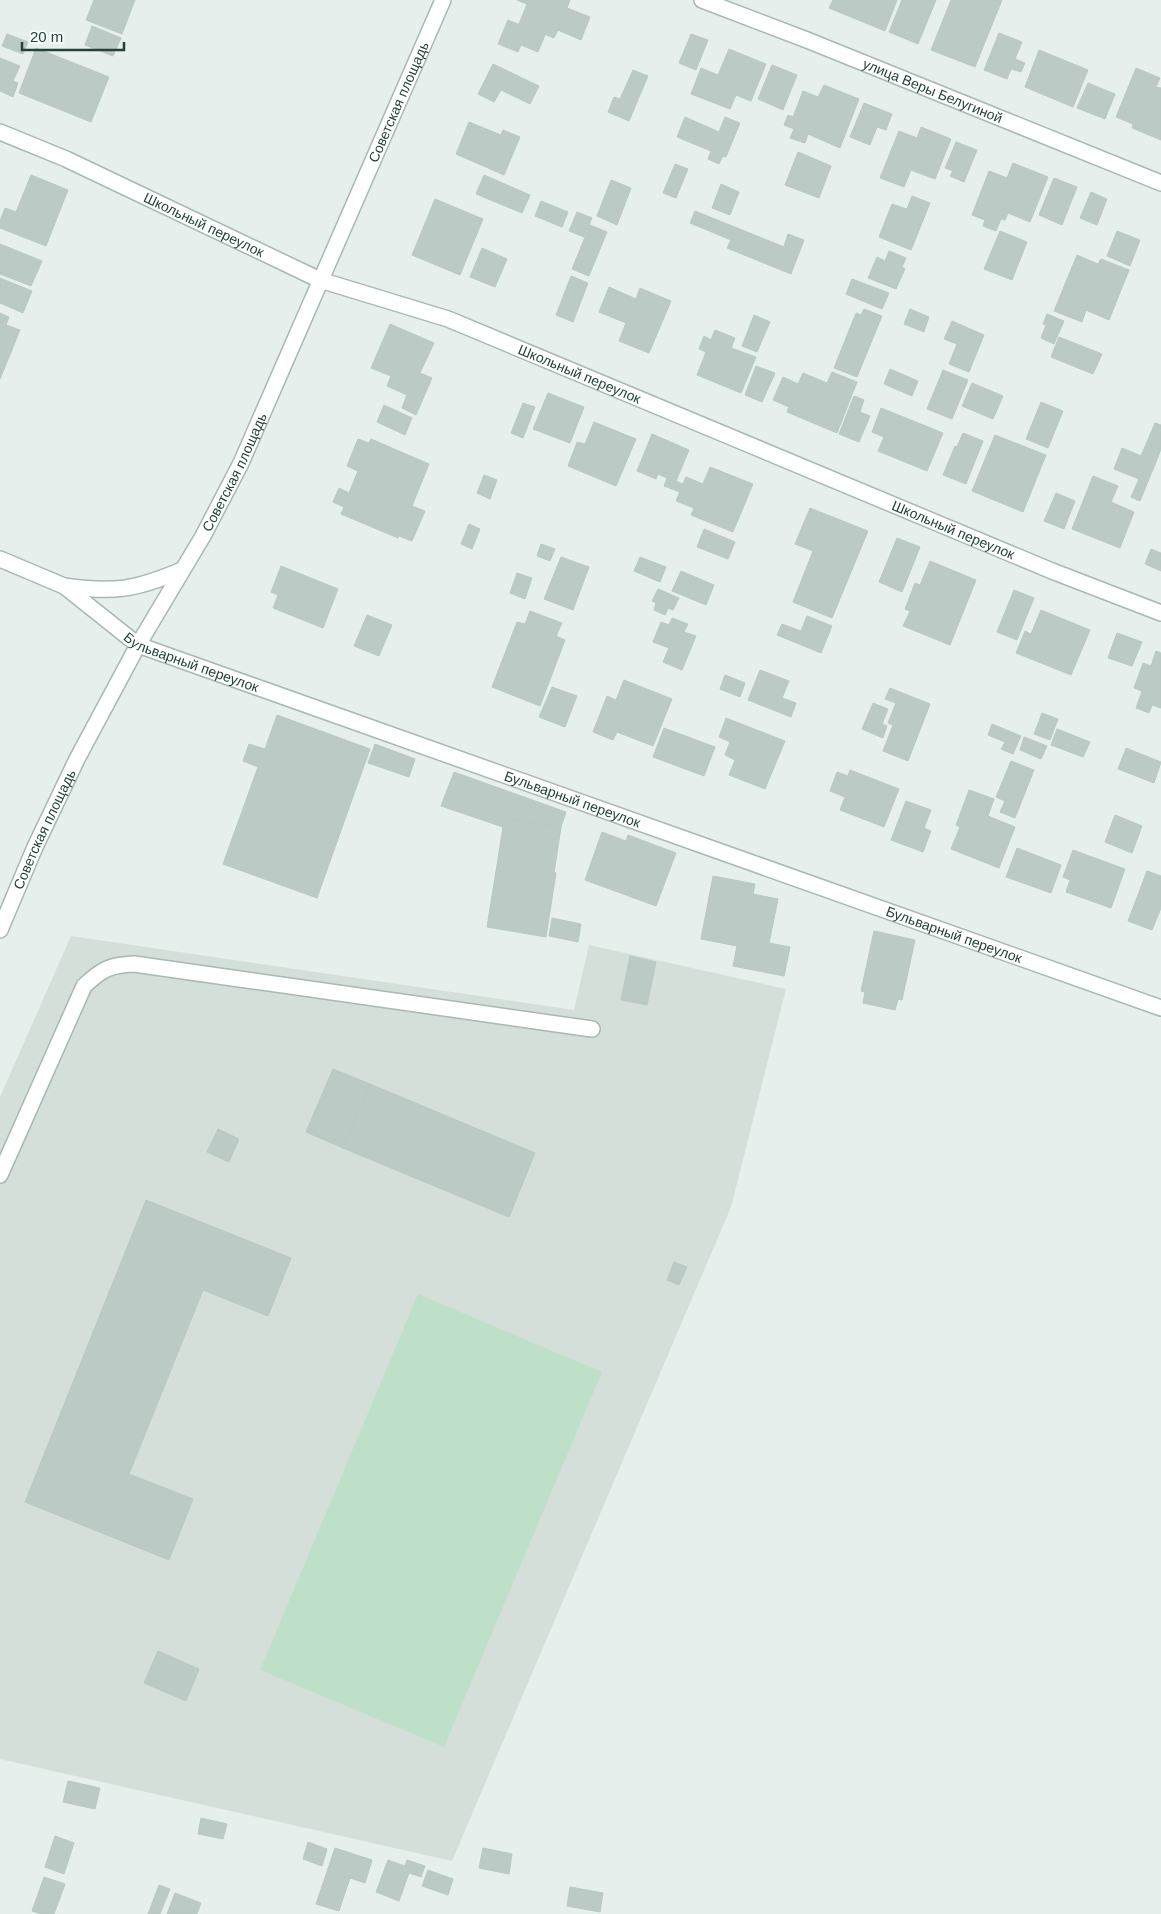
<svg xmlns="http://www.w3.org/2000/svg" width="1161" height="1914" font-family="Helvetica,sans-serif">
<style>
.built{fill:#d4dfda}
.green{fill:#bfe0c8}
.building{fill:#bbcac4;stroke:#b8c9c2}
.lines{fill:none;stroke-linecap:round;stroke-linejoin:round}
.lane-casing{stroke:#a8b8b2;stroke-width:18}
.street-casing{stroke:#a8b8b2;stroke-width:18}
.lane{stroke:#fff;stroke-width:15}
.street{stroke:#fff;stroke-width:15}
.labels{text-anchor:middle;stroke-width:4.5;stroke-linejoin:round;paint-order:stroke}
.street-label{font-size:14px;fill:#24423a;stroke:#f7fbf9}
</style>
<rect width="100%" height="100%" fill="#e6efeb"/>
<polygon class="built" points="71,936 574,1010 589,945 786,989 731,1207 452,1861 0,1759 0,1097"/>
<polygon class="green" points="418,1294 602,1372 444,1747 260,1670"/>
<g class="building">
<polygon points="94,0 135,0 122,34 86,20"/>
<polygon points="517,0 570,0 567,8 590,17 581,40 558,30 554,38 519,24 527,4"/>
<polygon points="833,0 897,0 885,31 829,8"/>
<polygon points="902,0 936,0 918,44 889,32"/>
<polygon points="951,0 1002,0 975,67 931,50"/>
<polygon points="508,20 545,35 538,52 521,45 518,52 498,44"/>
<polygon points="92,26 121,38 113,56 85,45"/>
<polygon points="999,33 1022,42 1015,59 1025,63 1021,72 1011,69 1007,79 984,70"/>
<polygon points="7,34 28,42 23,54 2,46"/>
<polygon points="691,34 708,40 696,70 679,63"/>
<polygon points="36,48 109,77 91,122 19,93"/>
<polygon points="729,49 766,64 751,101 736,95 730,109 691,94 701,68 718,75"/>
<polygon points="1039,50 1088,70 1073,107 1025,87"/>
<polygon points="0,58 20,66 13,81 18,83 13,97 0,91"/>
<polygon points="493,64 539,86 530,104 501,90 494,102 478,94"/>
<polygon points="772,65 797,75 783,110 758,99"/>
<polygon points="1136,68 1160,78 1156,87 1161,88 1161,140 1132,128 1133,124 1116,117"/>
<polygon points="633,70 648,76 629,121 608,112 614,97 620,99"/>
<polygon points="1088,83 1115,94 1105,119 1077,108"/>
<polygon points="824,85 859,99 840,148 808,134 805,143 790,138 794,129 784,125 788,115 793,117 803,91 818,97"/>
<polygon points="864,103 892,114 886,130 877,127 870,145 850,137"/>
<polygon points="685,117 719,132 725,117 740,123 726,157 723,156 719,164 708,159 711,151 677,137"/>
<polygon points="469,122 501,135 503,130 520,137 504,175 456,154"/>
<polygon points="921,127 951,139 935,179 911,170 904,187 880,178 899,131 917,138"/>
<polygon points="956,142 977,150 964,182 950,176 953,171 945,168"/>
<polygon points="798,152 831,166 819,198 785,185"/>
<polygon points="1013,163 1048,177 1030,222 1008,213 1005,220 1001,219 996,231 983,226 985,220 972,215 989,171 1007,178"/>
<polygon points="675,164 688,169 676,198 663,193"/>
<polygon points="31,175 68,190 46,246 0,228 0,221 5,208 16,212"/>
<polygon points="484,175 530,195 522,213 476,194"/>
<polygon points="1054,178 1077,187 1062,225 1039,215"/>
<polygon points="611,180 631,188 617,225 597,216"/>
<polygon points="721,184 739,192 730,215 712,208"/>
<polygon points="1091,192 1107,199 1097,225 1080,218"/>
<polygon points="912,196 930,203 911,250 879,237 892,204 907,209"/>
<polygon points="435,199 483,219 460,275 412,255"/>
<polygon points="541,201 568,212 562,227 535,216"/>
<polygon points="695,211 799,253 791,274 727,248 731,240 690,223"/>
<polygon points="577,212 592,218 584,237 569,231"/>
<polygon points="590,225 607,232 589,276 572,269"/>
<polygon points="1000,231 1027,242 1012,280 984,269"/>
<polygon points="1117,231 1140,240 1130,266 1107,256"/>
<polygon points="788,234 804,240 799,253 784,246"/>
<polygon points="0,244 42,261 31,286 0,274"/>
<polygon points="482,248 507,259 495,287 470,277"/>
<polygon points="889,251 906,258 902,267 905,269 896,289 868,278 877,257 885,261"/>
<polygon points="1077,255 1098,264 1101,259 1129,270 1109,320 1086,310 1082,322 1054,311"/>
<polygon points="571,276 588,283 573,322 556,315"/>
<polygon points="0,278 32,291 23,313 0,303"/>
<polygon points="852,279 889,293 882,309 846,294"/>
<polygon points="609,287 636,299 640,288 671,301 649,353 619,341 626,323 599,312"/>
<polygon points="864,309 882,316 857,377 834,368 856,313 861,315"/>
<polygon points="910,309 929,317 924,332 904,324"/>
<polygon points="0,313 9,317 6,325 20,330 0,379"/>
<polygon points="1047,314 1064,321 1054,344 1041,338 1046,325 1043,324"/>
<polygon points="754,315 770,322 757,352 742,346"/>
<polygon points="952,321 984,335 969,372 949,364 957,344 944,339"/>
<polygon points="390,324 434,343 420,373 432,378 416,415 402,408 407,395 387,386 391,376 371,368"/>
<polygon points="715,330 735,338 731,348 756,357 741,393 697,375 706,352 699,349 704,336 711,340"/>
<polygon points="1059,337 1102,354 1093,374 1051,357"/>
<polygon points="756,366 775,373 762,402 745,395"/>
<polygon points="890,369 918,381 912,396 884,384"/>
<polygon points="943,370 968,380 952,419 927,409"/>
<polygon points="832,372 857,382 837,433 787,412 789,407 773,400 783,377 798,384 803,373 827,383"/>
<polygon points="972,383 1003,396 993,419 962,406"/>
<polygon points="548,393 584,407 570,443 533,429"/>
<polygon points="854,396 864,400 860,412 870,416 859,442 839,434"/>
<polygon points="1041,402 1063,411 1048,448 1026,439"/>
<polygon points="523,403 535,407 523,438 511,433"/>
<polygon points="384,405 412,418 405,435 377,422"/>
<polygon points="881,408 943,433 927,471 878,451 884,437 872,432"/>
<polygon points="594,422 636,439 616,486 568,466 577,442 585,444"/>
<polygon points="1155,423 1161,425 1161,449 1156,462 1141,456"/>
<polygon points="963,433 983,441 966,484 943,475 955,446 957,447"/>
<polygon points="652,434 689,450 676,481 683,484 680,492 664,486 667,478 658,474 656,479 637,471"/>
<polygon points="995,435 1046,455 1023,512 972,491"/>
<polygon points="358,439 369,443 371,439 429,464 412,506 425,511 412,541 399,536 398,538 341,514 344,507 333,502 339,488 349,493 358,471 347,466"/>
<polygon points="1122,448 1156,462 1140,501 1131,497 1139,479 1114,469"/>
<polygon points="710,467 753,484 733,532 691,515 694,508 676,501 686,477 703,484"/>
<polygon points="484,475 497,480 490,499 477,493"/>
<polygon points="1093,476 1118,486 1111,502 1134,512 1120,548 1072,529"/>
<polygon points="1056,493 1075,501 1064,529 1044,521"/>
<polygon points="810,508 868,531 832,618 793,602 813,551 795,544"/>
<polygon points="469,524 480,529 472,549 461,544"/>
<polygon points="704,529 735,542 728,559 697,547"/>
<polygon points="897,538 920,547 902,592 879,582"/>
<polygon points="541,544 555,549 550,561 537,556"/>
<polygon points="1151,549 1161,553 1161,571 1145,564"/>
<polygon points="561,557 589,567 573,610 544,599"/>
<polygon points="640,557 666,567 660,582 634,571"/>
<polygon points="930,561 976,580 950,645 903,626 910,611 905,609 915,583 920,585"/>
<polygon points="281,566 338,589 323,628 273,608 278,595 271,592"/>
<polygon points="681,571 714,585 706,605 672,591"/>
<polygon points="517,573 532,578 525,599 510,593"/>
<polygon points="658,589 679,598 673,610 668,608 665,615 654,610 656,603 652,601"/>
<polygon points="1014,590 1034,598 1017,640 997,632"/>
<polygon points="1041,610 1090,630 1071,675 1016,653 1025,631 1031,634"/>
<polygon points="530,611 562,623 556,636 565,640 540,706 492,687 517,622 525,624"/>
<polygon points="367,615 392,625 379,656 354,646"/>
<polygon points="807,616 832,626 821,653 777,635 782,624 801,631"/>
<polygon points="672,618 688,624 684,632 696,636 682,670 663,662 669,648 653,642 661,622 669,625"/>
<polygon points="1117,633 1142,642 1132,666 1108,658"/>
<polygon points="1156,651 1161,653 1161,708 1152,705 1149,713 1136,708 1142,691 1134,688 1143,663 1151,666"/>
<polygon points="760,670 789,681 782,698 796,703 791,717 748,700"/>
<polygon points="725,675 745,683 740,697 720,689"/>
<polygon points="624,680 672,699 653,746 617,732 613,740 593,732 607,696 616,700"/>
<polygon points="552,687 577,696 565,727 539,717"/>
<polygon points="890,688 930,704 908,761 883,751 893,725 888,723 896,703 885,699"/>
<polygon points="873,703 888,709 882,724 887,726 883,738 862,729"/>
<polygon points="1042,713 1058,719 1050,740 1034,734"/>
<polygon points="277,715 370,749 317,898 223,864 258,767 243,761 249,744 265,749"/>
<polygon points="726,718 785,741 765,789 729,775 735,760 725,755 730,742 719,737"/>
<polygon points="992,724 1021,736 1013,754 1001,749 1005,742 988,735"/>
<polygon points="664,728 715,747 704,776 653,757"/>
<polygon points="1057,729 1090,742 1083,757 1051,745"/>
<polygon points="1024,737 1047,746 1041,759 1020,750"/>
<polygon points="375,744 415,759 409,777 368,763"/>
<polygon points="1126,748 1161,762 1154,783 1118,769"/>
<polygon points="1011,761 1034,770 1015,818 1000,812 1005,801 996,797"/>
<polygon points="850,770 899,789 884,827 840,810 845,797 830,791 837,772 848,776"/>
<polygon points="454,772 566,812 561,827 511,820 510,828 503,827 441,806"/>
<polygon points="969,790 994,799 988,816 1015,827 999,868 951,849 960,827 956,825"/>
<polygon points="906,801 931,810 924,828 931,831 923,852 891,840"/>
<polygon points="1115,815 1142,826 1132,853 1105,842"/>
<polygon points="511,820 561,827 554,873 497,865 503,827 510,828"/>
<polygon points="602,832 626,841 628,835 676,853 656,906 585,880"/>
<polygon points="1017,848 1061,865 1051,893 1006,877"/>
<polygon points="1073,850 1125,869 1111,908 1066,892 1070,880 1063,877"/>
<polygon points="497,865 556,873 546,937 487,927"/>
<polygon points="1147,871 1161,876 1161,908 1152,930 1128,921"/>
<polygon points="713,876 755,884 753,894 778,899 769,943 790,947 784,976 733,966 737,946 701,939"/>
<polygon points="552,918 581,924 578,942 549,936"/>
<polygon points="874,931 915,940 902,1000 898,999 895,1010 863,1003 865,992 861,991"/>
<polygon points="630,956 656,962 647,1005 621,1000"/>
<polygon points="333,1069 370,1084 343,1148 306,1132"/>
<polygon points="370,1084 535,1153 509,1217 343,1148"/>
<polygon points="218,1129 239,1139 229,1162 207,1152"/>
<polygon points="146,1200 291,1258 268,1316 203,1290 129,1474 193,1499 169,1560 25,1502"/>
<polygon points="674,1262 687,1267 679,1285 667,1280"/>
<polygon points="158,1651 199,1669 186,1701 144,1683"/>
<polygon points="68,1781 100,1788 95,1809 63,1802"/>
<polygon points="201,1818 227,1824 223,1839 198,1834"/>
<polygon points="55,1836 74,1843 64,1874 45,1867"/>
<polygon points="308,1842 327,1849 322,1866 303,1859"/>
<polygon points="335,1848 372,1860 365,1883 350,1878 339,1911 316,1904"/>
<polygon points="483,1848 512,1854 509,1874 479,1868"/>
<polygon points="388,1860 405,1866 407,1860 425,1866 421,1877 409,1873 399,1901 376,1892"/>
<polygon points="428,1870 453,1879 448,1895 422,1886"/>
<polygon points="44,1877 65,1884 54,1914 41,1914 32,1911"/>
<polygon points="159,1885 170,1889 160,1914 148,1914"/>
<polygon points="570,1887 603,1893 600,1912 567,1906"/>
<polygon points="175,1893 201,1903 197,1914 167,1914"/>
</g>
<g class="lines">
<defs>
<g id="lane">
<path d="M64,586c50,7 71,4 118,-16"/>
<path d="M0,1175l84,-189c18,-17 26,-21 50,-22l458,65"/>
</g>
<g id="street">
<path id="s1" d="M702,0l105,40 354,143"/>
<path id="s2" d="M0,132l66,27 254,121 128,39 604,252 109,42"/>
<path id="s3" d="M0,559l64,27 74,59 1023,363"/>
<path id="s4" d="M0,930l35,-83 42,-88 61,-114 65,-109 38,-73 202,-463"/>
</g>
</defs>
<use href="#lane" class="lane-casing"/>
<use href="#street" class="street-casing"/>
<use href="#lane" class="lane"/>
<use href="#street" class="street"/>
</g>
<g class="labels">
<g class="street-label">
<text dy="5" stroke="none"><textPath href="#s1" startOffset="248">улица Веры Белугиной</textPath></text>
<text dy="5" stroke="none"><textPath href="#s4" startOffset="920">Советская площадь</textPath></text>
<text dy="5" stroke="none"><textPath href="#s2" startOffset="224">Школьный переулок</textPath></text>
<text dy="5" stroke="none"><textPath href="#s2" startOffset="629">Школьный переулок</textPath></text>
<text dy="5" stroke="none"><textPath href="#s4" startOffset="515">Советская площадь</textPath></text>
<text dy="5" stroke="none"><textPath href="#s2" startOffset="1034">Школьный переулок</textPath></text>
<text dy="5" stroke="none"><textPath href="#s3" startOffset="220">Бульварный переулок</textPath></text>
<text dy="5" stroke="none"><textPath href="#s3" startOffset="625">Бульварный переулок</textPath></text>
<text dy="5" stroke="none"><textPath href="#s4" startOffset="110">Советская площадь</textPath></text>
<text dy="5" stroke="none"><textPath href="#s3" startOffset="1030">Бульварный переулок</textPath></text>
</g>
</g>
<path d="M22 42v8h102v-8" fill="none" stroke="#24423a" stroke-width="2.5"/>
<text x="30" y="42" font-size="15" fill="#24423a" stroke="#f7fbf9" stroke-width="4" paint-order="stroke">20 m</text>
</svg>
